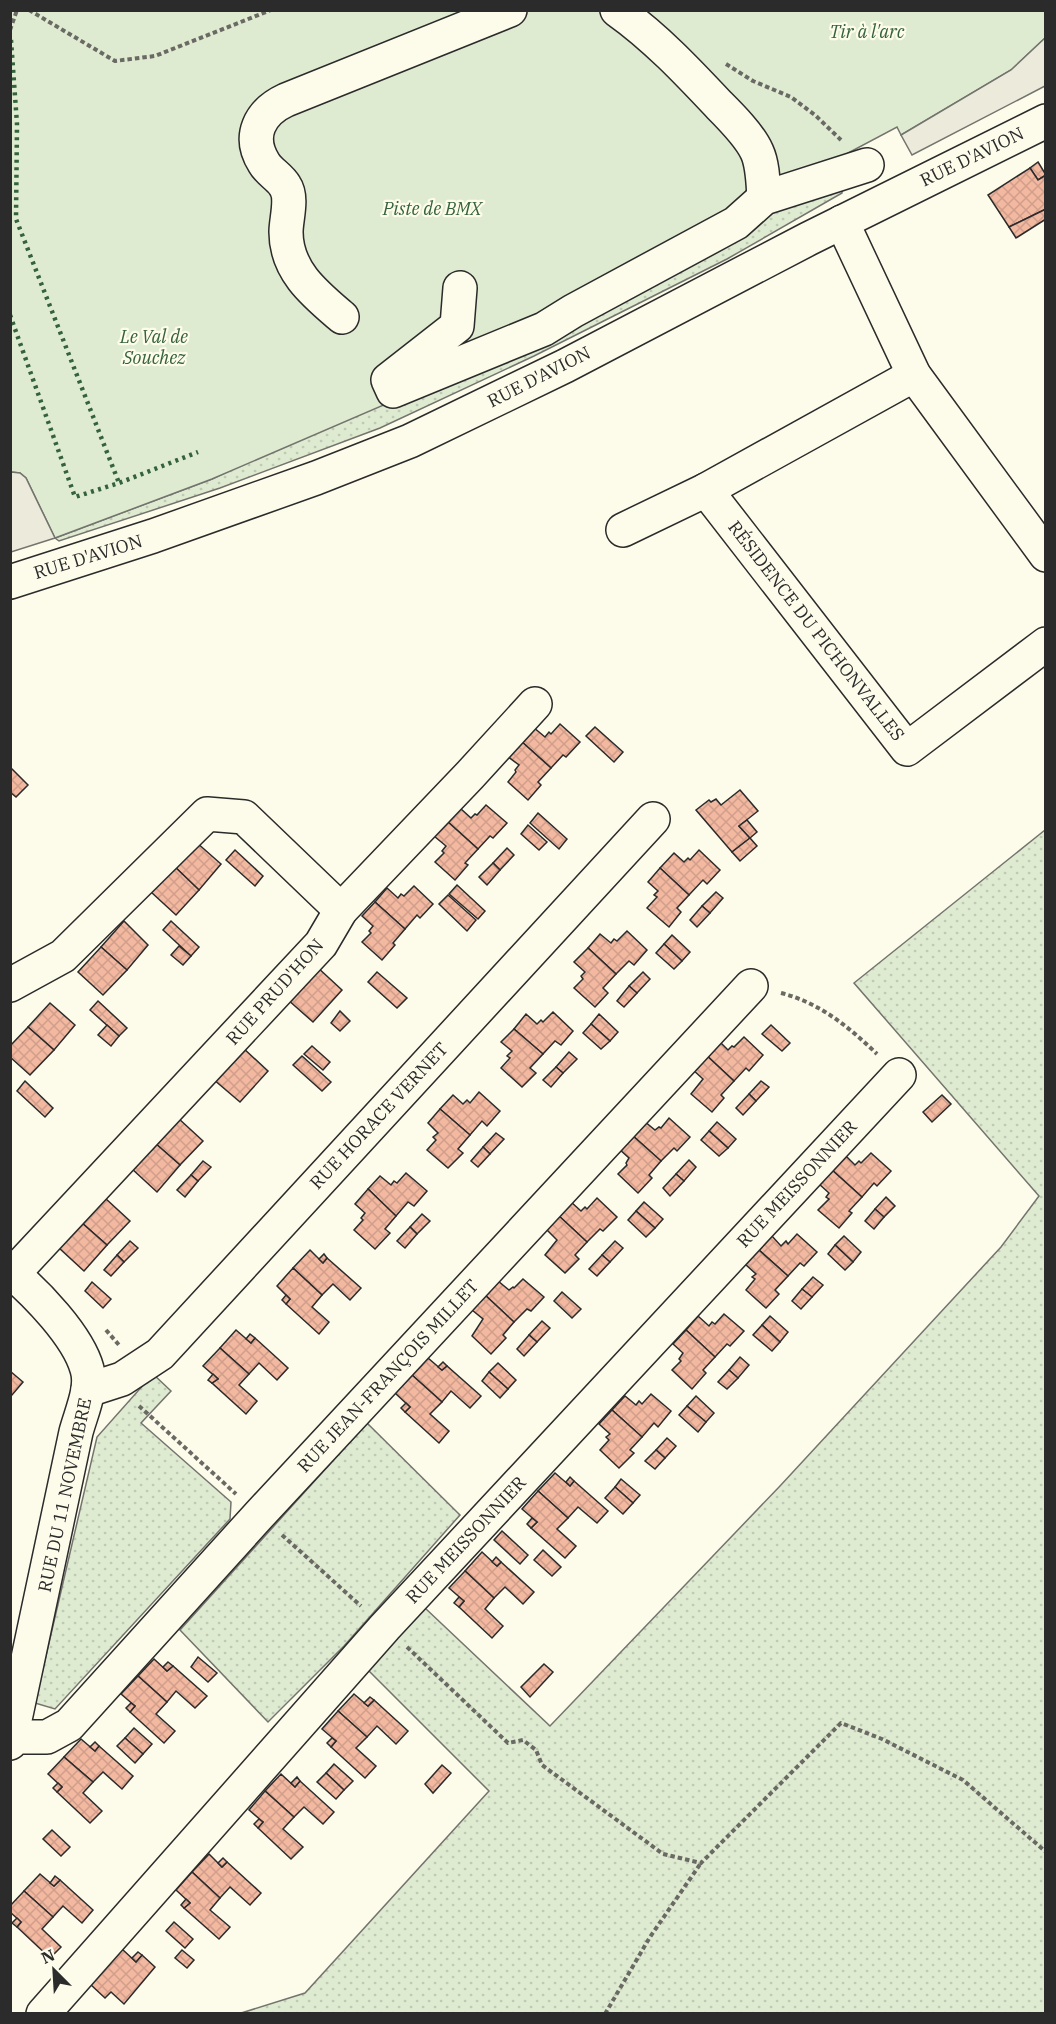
<svg xmlns="http://www.w3.org/2000/svg" width="1056" height="2024" font-family="'IBM Plex Serif',serif">
<style>
.grass{fill:url(#grass-dots);stroke:#74746e;stroke-width:1.5}
.park{fill:#deebd1;stroke:#74746e;stroke-width:1.5}
.parking{fill:#eceadb;stroke:#74746e;stroke-width:1.5}
.building{fill:url(#building-cross-hatch);stroke:#2b2b2b;stroke-width:1.5}
.lines{fill:none;stroke-linecap:round;stroke-linejoin:round}
.minor-casing{stroke:#2b2b2b;stroke-width:36}
.path{stroke:#6a6964;stroke-width:4;stroke-dasharray:4.5 3;stroke-linecap:butt}
.minor{stroke:#fdfbea;stroke-width:33}
.hedge{stroke:#34623c;stroke-width:4.5;stroke-dasharray:3 4.5;stroke-linecap:butt}
.labels{text-anchor:middle;stroke-width:4.5;stroke-linejoin:round;paint-order:stroke}
.park-label{font-size:18px;font-style:italic;fill:#34623c;stroke:#fdfbea}
.street-label{font-size:18px;fill:#2b2b2b;stroke:#fdfbea}
</style>
<defs>
<pattern id="grass-dots" width="8" height="8" patternUnits="userSpaceOnUse" patternTransform="scale(1.5)"><rect width="8" height="8" fill="#deebd1"/><path d="M2 2h.1M6 6h.1" fill="none" stroke="#bfcab4" stroke-width="1.8" stroke-linecap="round"/></pattern>
<pattern id="building-cross-hatch" width="8" height="8" patternUnits="userSpaceOnUse" patternTransform="scale(1.5)"><rect width="8" height="8" fill="#f2b8a0"/><path d="M0 0l8 8M0 8l8-8" fill="none" stroke="#d09e8a"/></pattern>
</defs>
<rect width="100%" height="100%" fill="#fdfbea"/>
<g class="grass">
<polygon points="842,186 842,193 727,259 534,356 380,428 220,488 59,541 55,538 212,479 802,198"/>
<polygon points="1045,830 1045,2013 238,2014 305,1993 489,1791 366,1668 425,1608 550,1726 780,1486 1001,1247 1039,1196 854,983"/>
<polygon points="153,1374 171,1391 141,1423 231,1502 230,1519 55,1709 35,1703 97,1437"/>
<polygon points="367,1423 460,1515 344,1646 268,1722 180,1630"/>
</g>
<polygon class="park" points="11,11 1045,11 1045,38 1011,70 901,135 897,127 848,153 842,186 802,198 735,230 525,344 212,479 55,538 26,478 20,473 11,472"/>
<g class="parking">
<polygon points="1045,38 1045,86 912,155 901,135 1011,70"/>
<polygon points="11,472 20,473 26,478 55,538 11,552"/>
</g>
<g class="building">
<polygon points="1038,162 1046,175 1038,180 1030,168"/>
<polygon points="1030,168 1038,180 1046,175 1046,209 1009,227 988,195"/>
<polygon points="1046,209 1046,219 1016,238 1009,227"/>
<polygon points="560,724 580,742 566,757 563,755 551,768 521,741 533,727 545,737 549,732 551,734"/>
<polygon points="595,727 623,752 614,762 586,736"/>
<polygon points="521,741 551,768 538,782 541,785 528,800 508,782 516,772 515,770 519,765 507,756"/>
<polygon points="10,767 28,785 16,797 10,792"/>
<polygon points="740,790 758,811 739,826 750,838 732,852 696,810 709,800 711,802 716,799 721,805"/>
<polygon points="486,805 507,823 493,838 490,836 478,849 448,822 460,808 471,818 475,814 477,815"/>
<polygon points="538,813 567,839 559,849 530,823"/>
<polygon points="747,820 757,832 750,838 739,826"/>
<polygon points="448,822 478,849 465,863 468,865 455,880 435,862 444,853 442,851 446,846 434,836"/>
<polygon points="528,825 547,842 539,850 521,834"/>
<polygon points="750,838 757,846 740,861 732,852"/>
<polygon points="196,842 221,864 199,890 174,866"/>
<polygon points="507,848 514,855 500,870 493,863"/>
<polygon points="235,850 263,876 255,886 226,860"/>
<polygon points="699,850 720,870 707,884 703,880 689,895 660,868 674,853 684,862 688,858 690,860"/>
<polygon points="493,863 500,870 487,885 479,877"/>
<polygon points="174,866 199,890 176,915 151,892"/>
<polygon points="660,868 689,895 677,908 681,912 669,927 647,908 657,897 654,895 658,891 648,882"/>
<polygon points="457,885 485,911 478,919 449,894"/>
<polygon points="414,886 433,904 420,918 417,915 405,929 375,902 387,888 398,898 401,894 404,896"/>
<polygon points="716,892 723,898 710,913 702,906"/>
<polygon points="448,895 476,920 467,931 439,904"/>
<polygon points="375,902 405,929 393,943 395,945 382,960 362,942 371,933 369,931 373,926 362,916"/>
<polygon points="702,906 710,913 697,927 690,920"/>
<polygon points="124,921 148,945 127,970 101,947"/>
<polygon points="171,921 199,947 191,956 163,930"/>
<polygon points="627,931 647,950 634,965 629,961 616,974 588,948 600,934 611,943 614,939 617,941"/>
<polygon points="672,935 690,952 682,961 664,944"/>
<polygon points="664,944 682,961 674,969 656,953"/>
<polygon points="179,946 191,956 183,965 171,955"/>
<polygon points="101,947 127,970 103,995 78,972"/>
<polygon points="588,948 616,974 603,988 608,993 595,1007 574,988 583,979 581,976 585,972 574,962"/>
<polygon points="316,966 342,990 313,1022 287,999"/>
<polygon points="377,972 407,998 397,1008 368,982"/>
<polygon points="643,972 650,979 637,993 629,986"/>
<polygon points="629,986 637,993 624,1007 617,1001"/>
<polygon points="98,1001 127,1028 119,1036 90,1010"/>
<polygon points="50,1003 75,1025 54,1050 28,1027"/>
<polygon points="340,1011 350,1021 340,1031 331,1023"/>
<polygon points="553,1012 573,1031 561,1045 555,1041 543,1054 514,1029 526,1014 537,1024 541,1020 543,1022"/>
<polygon points="599,1014 618,1032 610,1041 591,1024"/>
<polygon points="591,1024 610,1041 601,1049 583,1033"/>
<polygon points="107,1025 119,1036 111,1046 98,1035"/>
<polygon points="771,1025 790,1043 782,1051 762,1034"/>
<polygon points="28,1027 54,1050 30,1075 10,1057 10,1046"/>
<polygon points="514,1029 543,1054 530,1068 536,1073 522,1087 501,1068 510,1058 507,1056 512,1051 501,1042"/>
<polygon points="744,1037 763,1055 749,1071 746,1068 734,1081 705,1054 718,1040 728,1050 732,1046 734,1047"/>
<polygon points="312,1046 330,1062 323,1070 304,1054"/>
<polygon points="242,1047 268,1071 240,1102 213,1079"/>
<polygon points="569,1052 577,1059 563,1073 556,1067"/>
<polygon points="705,1054 734,1081 721,1095 724,1098 712,1112 691,1094 703,1079 692,1069"/>
<polygon points="302,1056 331,1082 322,1091 293,1065"/>
<polygon points="556,1067 563,1073 551,1087 543,1080"/>
<polygon points="25,1081 53,1108 45,1117 17,1091"/>
<polygon points="761,1081 769,1087 756,1101 749,1094"/>
<polygon points="479,1092 500,1111 487,1126 482,1121 470,1135 440,1109 453,1095 463,1104 467,1100 470,1103"/>
<polygon points="749,1094 756,1101 743,1115 736,1108"/>
<polygon points="942,1095 951,1104 932,1122 923,1112"/>
<polygon points="440,1109 470,1135 458,1149 463,1153 448,1168 427,1150 436,1140 433,1137 438,1133 428,1123"/>
<polygon points="178,1118 203,1141 180,1165 155,1143"/>
<polygon points="669,1118 690,1137 677,1151 674,1148 661,1161 632,1135 644,1121 655,1130 659,1127 661,1128"/>
<polygon points="717,1122 736,1139 728,1148 709,1131"/>
<polygon points="709,1131 728,1148 719,1156 701,1140"/>
<polygon points="496,1133 504,1139 490,1154 483,1147"/>
<polygon points="632,1135 661,1161 649,1175 652,1178 638,1193 618,1174 627,1165 626,1163 629,1158 619,1149"/>
<polygon points="155,1143 180,1165 157,1192 131,1168"/>
<polygon points="483,1147 490,1154 478,1167 471,1161"/>
<polygon points="871,1153 891,1171 877,1186 874,1183 862,1197 832,1170 845,1155 855,1165 859,1161 861,1163"/>
<polygon points="689,1160 696,1167 684,1181 676,1174"/>
<polygon points="203,1161 211,1167 198,1181 191,1175"/>
<polygon points="832,1170 862,1197 849,1211 852,1213 839,1228 818,1210 829,1199 826,1197 829,1193 819,1184"/>
<polygon points="406,1173 427,1191 414,1206 408,1202 396,1216 368,1189 380,1176 391,1185 394,1181 397,1183"/>
<polygon points="676,1174 684,1181 670,1196 663,1188"/>
<polygon points="191,1175 198,1181 185,1197 177,1190"/>
<polygon points="368,1189 396,1216 385,1229 390,1233 375,1249 354,1230 363,1220 361,1218 365,1213 355,1204"/>
<polygon points="886,1197 895,1206 884,1217 875,1209"/>
<polygon points="105,1198 130,1221 107,1245 82,1223"/>
<polygon points="597,1198 617,1217 603,1231 600,1229 587,1242 558,1215 571,1202 581,1211 585,1207 587,1209"/>
<polygon points="644,1202 663,1219 655,1228 636,1211"/>
<polygon points="875,1209 884,1217 874,1229 865,1221"/>
<polygon points="636,1211 655,1228 646,1237 628,1220"/>
<polygon points="422,1214 430,1221 417,1234 410,1227"/>
<polygon points="558,1215 587,1242 575,1255 579,1259 565,1273 545,1255 557,1240 546,1229"/>
<polygon points="82,1223 107,1245 84,1271 59,1248"/>
<polygon points="410,1227 417,1234 405,1248 397,1241"/>
<polygon points="797,1234 817,1252 804,1266 800,1263 788,1276 759,1250 772,1236 781,1246 786,1241 788,1244"/>
<polygon points="844,1236 861,1252 853,1262 835,1245"/>
<polygon points="130,1241 138,1248 124,1262 117,1255"/>
<polygon points="615,1241 623,1248 610,1262 602,1255"/>
<polygon points="835,1245 853,1262 845,1270 828,1254"/>
<polygon points="310,1250 323,1263 327,1258 361,1288 350,1300 333,1284 322,1295 293,1268"/>
<polygon points="759,1250 788,1276 775,1290 779,1294 766,1308 746,1290 755,1279 752,1277 756,1274 745,1264"/>
<polygon points="324,1254 327,1258 323,1263 319,1259"/>
<polygon points="117,1255 124,1262 111,1276 104,1270"/>
<polygon points="602,1255 610,1262 597,1276 589,1269"/>
<polygon points="293,1268 322,1295 312,1307 329,1322 319,1334 286,1304 290,1299 277,1286"/>
<polygon points="813,1277 823,1285 812,1297 802,1289"/>
<polygon points="523,1279 544,1297 531,1311 527,1309 514,1322 485,1295 498,1281 509,1290 513,1287 514,1288"/>
<polygon points="92,1282 111,1299 103,1308 85,1291"/>
<polygon points="802,1289 812,1297 801,1309 792,1301"/>
<polygon points="562,1292 581,1309 572,1318 554,1301"/>
<polygon points="286,1295 290,1299 286,1304 282,1300"/>
<polygon points="485,1295 514,1322 503,1335 506,1338 491,1354 472,1336 483,1319 472,1310"/>
<polygon points="724,1314 744,1331 730,1346 727,1344 715,1357 686,1330 698,1316 709,1326 712,1322 715,1324"/>
<polygon points="770,1316 788,1332 780,1342 762,1325"/>
<polygon points="542,1321 550,1328 537,1342 529,1335"/>
<polygon points="762,1325 780,1342 772,1351 753,1335"/>
<polygon points="236,1330 251,1343 255,1338 288,1368 277,1380 259,1363 249,1374 220,1348"/>
<polygon points="686,1330 715,1357 703,1370 706,1373 692,1389 672,1370 681,1361 679,1359 683,1353 673,1344"/>
<polygon points="250,1334 255,1338 251,1343 246,1339"/>
<polygon points="529,1335 537,1342 524,1356 517,1349"/>
<polygon points="220,1348 249,1374 239,1385 257,1401 246,1414 212,1383 218,1379 203,1366"/>
<polygon points="740,1357 749,1365 738,1378 729,1370"/>
<polygon points="428,1358 442,1370 447,1366 481,1396 470,1408 451,1391 442,1402 412,1375"/>
<polygon points="443,1362 447,1366 442,1370 438,1367"/>
<polygon points="498,1363 516,1380 508,1389 489,1372"/>
<polygon points="729,1370 738,1378 727,1389 718,1382"/>
<polygon points="10,1371 23,1382 12,1395 10,1393"/>
<polygon points="489,1372 508,1389 500,1398 482,1381"/>
<polygon points="213,1374 218,1379 212,1383 208,1380"/>
<polygon points="412,1375 442,1402 430,1414 449,1431 439,1443 405,1412 410,1407 395,1393"/>
<polygon points="651,1394 671,1411 658,1427 654,1423 642,1437 612,1410 625,1396 636,1405 639,1401 642,1404"/>
<polygon points="696,1396 714,1413 706,1422 687,1406"/>
<polygon points="406,1403 410,1407 405,1412 401,1408"/>
<polygon points="687,1406 706,1422 698,1432 679,1415"/>
<polygon points="612,1410 642,1437 630,1450 634,1453 619,1468 600,1450 609,1440 606,1437 610,1434 599,1424"/>
<polygon points="667,1438 676,1446 665,1458 656,1450"/>
<polygon points="656,1450 665,1458 655,1469 645,1461"/>
<polygon points="555,1473 570,1486 574,1481 608,1511 597,1523 578,1507 568,1518 538,1491"/>
<polygon points="570,1477 574,1481 570,1486 566,1482"/>
<polygon points="621,1479 640,1495 633,1503 615,1487"/>
<polygon points="615,1487 633,1503 623,1514 605,1498"/>
<polygon points="538,1491 568,1518 557,1529 576,1546 565,1558 531,1528 537,1522 522,1509"/>
<polygon points="532,1518 537,1522 531,1528 527,1524"/>
<polygon points="502,1531 528,1555 520,1564 494,1540"/>
<polygon points="543,1550 561,1567 552,1576 534,1560"/>
<polygon points="482,1552 497,1566 501,1562 534,1592 523,1604 505,1587 494,1598 465,1571"/>
<polygon points="496,1557 501,1562 497,1566 492,1562"/>
<polygon points="465,1571 494,1598 485,1609 503,1626 492,1638 459,1607 464,1601 449,1588"/>
<polygon points="459,1597 464,1601 459,1607 454,1603"/>
<polygon points="198,1657 217,1673 208,1682 191,1667"/>
<polygon points="154,1659 167,1671 173,1666 207,1696 195,1708 176,1691 167,1702 138,1676"/>
<polygon points="168,1662 173,1666 167,1671 163,1667"/>
<polygon points="544,1664 553,1672 530,1697 521,1687"/>
<polygon points="138,1676 167,1702 156,1714 175,1731 164,1743 130,1712 135,1706 121,1694"/>
<polygon points="354,1694 368,1706 374,1700 408,1731 396,1744 377,1726 367,1737 338,1711"/>
<polygon points="370,1697 374,1700 368,1706 364,1703"/>
<polygon points="131,1703 135,1706 130,1712 126,1708"/>
<polygon points="338,1711 367,1737 356,1748 376,1766 365,1778 331,1747 336,1741 322,1729"/>
<polygon points="134,1728 152,1744 143,1754 125,1738"/>
<polygon points="125,1738 143,1754 135,1763 117,1746"/>
<polygon points="332,1738 336,1741 331,1747 327,1743"/>
<polygon points="81,1739 95,1751 99,1746 133,1776 122,1789 103,1772 93,1782 64,1757"/>
<polygon points="95,1742 99,1746 95,1751 90,1747"/>
<polygon points="64,1757 93,1782 83,1793 102,1811 90,1823 57,1792 62,1787 48,1774"/>
<polygon points="334,1764 353,1781 344,1790 326,1773"/>
<polygon points="442,1765 451,1773 433,1793 425,1784"/>
<polygon points="326,1773 344,1790 336,1799 317,1782"/>
<polygon points="281,1774 295,1787 300,1781 334,1812 323,1824 304,1807 294,1817 265,1791"/>
<polygon points="297,1777 300,1781 295,1787 291,1783"/>
<polygon points="58,1783 62,1787 57,1792 53,1788"/>
<polygon points="265,1791 294,1817 283,1829 303,1847 291,1859 258,1828 263,1822 249,1810"/>
<polygon points="259,1819 263,1822 258,1828 254,1824"/>
<polygon points="52,1830 70,1847 61,1856 43,1839"/>
<polygon points="209,1854 222,1867 227,1862 261,1893 250,1905 230,1887 220,1898 192,1872"/>
<polygon points="223,1858 227,1862 222,1867 218,1863"/>
<polygon points="192,1872 220,1898 210,1910 230,1927 219,1939 184,1908 190,1903 176,1890"/>
<polygon points="40,1874 54,1886 60,1880 93,1910 82,1923 63,1906 53,1917 24,1891"/>
<polygon points="55,1876 60,1880 54,1886 50,1883"/>
<polygon points="24,1891 53,1917 42,1929 61,1947 50,1958 17,1927 21,1922 10,1912 10,1906"/>
<polygon points="186,1899 190,1903 184,1908 181,1905"/>
<polygon points="17,1918 21,1922 17,1927 12,1923"/>
<polygon points="174,1922 193,1939 185,1948 166,1931"/>
<polygon points="122,1949 136,1962 142,1955 155,1967 124,2004 111,1992 105,1998 90,1984"/>
<polygon points="182,1950 194,1960 187,1968 175,1958"/>
<polygon points="138,1952 142,1955 136,1962 132,1958"/>
</g>
<g class="lines">
<defs>
<g id="minor">
<path d="M617,10c38,27 70,61 102,95 12,12 31,31 38,47 6,13 6,31 7,46"/>
<polyline points="842,222 914,375 1046,555"/>
<polyline points="460,288 457,326 388,380 393,391 544,329 573,311 736,223 764,198 867,165"/>
<path d="M342,317c-27,-23 -56,-46 -56,-85 0,-13 7,-34 -1,-46 -5,-9 -16,-14 -21,-23 -17,-27 -4,-51 22,-63l224,-90"/>
<polyline points="914,375 706,490 907,749 1046,644"/>
<polyline points="623,530 706,490"/>
<polyline points="10,582 153,536 316,478 410,441 565,366 808,239 1046,121"/>
<polyline points="10,985 63,956 207,814 244,817 341,910"/>
<path d="M10,1271c26,22 68,65 77,98 6,19 -6,44 -11,63l-66,311"/>
<polyline points="10,1277 321,944 341,910 470,775 535,704"/>
<polyline points="88,1390 122,1379 160,1354 653,819"/>
<polyline points="12,1737 47,1737 69,1725 259,1515 751,986"/>
<polyline points="43,2014 385,1627 899,1075"/>
</g>
</defs>
<use href="#minor" class="minor-casing"/>
<g class="path">
<polyline points="29,10 115,61 155,56 271,10"/>
<polyline points="10,30 17,10"/>
<polyline points="726,64 753,81 791,97 815,115 841,140"/>
<path d="M781,993c39,10 68,34 96,61"/>
<polyline points="106,1330 119,1345"/>
<polyline points="139,1406 236,1494"/>
<polyline points="282,1535 361,1606"/>
<polyline points="407,1647 508,1743 523,1740 536,1750 542,1765 663,1854 701,1863 841,1723 882,1739 963,1780 1046,1852"/>
<polyline points="605,2014 650,1937 701,1863"/>
</g>
<use href="#minor" class="minor"/>
<g class="hedge">
<polyline points="11,40 17,124 16,219 119,483"/>
<polyline points="10,315 75,497 119,483 198,452"/>
</g>
</g>
<g class="labels">
<g class="park-label">
<text x="867" y="38">Tir à l'arc</text>
<text x="432" y="215">Piste de BMX</text>
<text x="154" y="343">Le Val de<tspan x="154" dy="21">Souchez</tspan></text>
</g>
<g class="street-label">
<text transform="translate(972 157) rotate(-26)" y="6">RUE D'AVION</text>
<text transform="translate(539 377) rotate(-27)" y="6">RUE D'AVION</text>
<text transform="translate(88 557) rotate(-17)" y="6">RUE D'AVION</text>
<text transform="translate(816 631) rotate(52)" y="6">RÉSIDENCE DU PICHONVALLES</text>
<text transform="translate(275 992) rotate(-48)" y="6">RUE PRUD'HON</text>
<text transform="translate(379 1116) rotate(-47)" y="6">RUE HORACE VERNET</text>
<text transform="translate(797 1184) rotate(-47)" y="6">RUE MEISSONNIER</text>
<text transform="translate(388 1376) rotate(-47)" y="6">RUE JEAN-FRANÇOIS MILLET</text>
<text transform="translate(65 1495) rotate(-78)" y="6">RUE DU 11 NOVEMBRE</text>
<text transform="translate(466 1540) rotate(-47)" y="6">RUE MEISSONNIER</text>
</g>
</g>
<rect width="1056" height="2024" fill="none" stroke="#2b2b2b" stroke-width="24"/>
<g transform="translate(54 1970) rotate(336)" stroke="#fdfbea" stroke-width="4.5" paint-order="stroke">
<path d="M0-4.5L10 22L0 15L-10 22Z" fill="#2b2b2b"/>
<text y="-9" font-size="16" font-weight="bold" text-anchor="middle" fill="#2b2b2b">N</text>
</g>
</svg>
